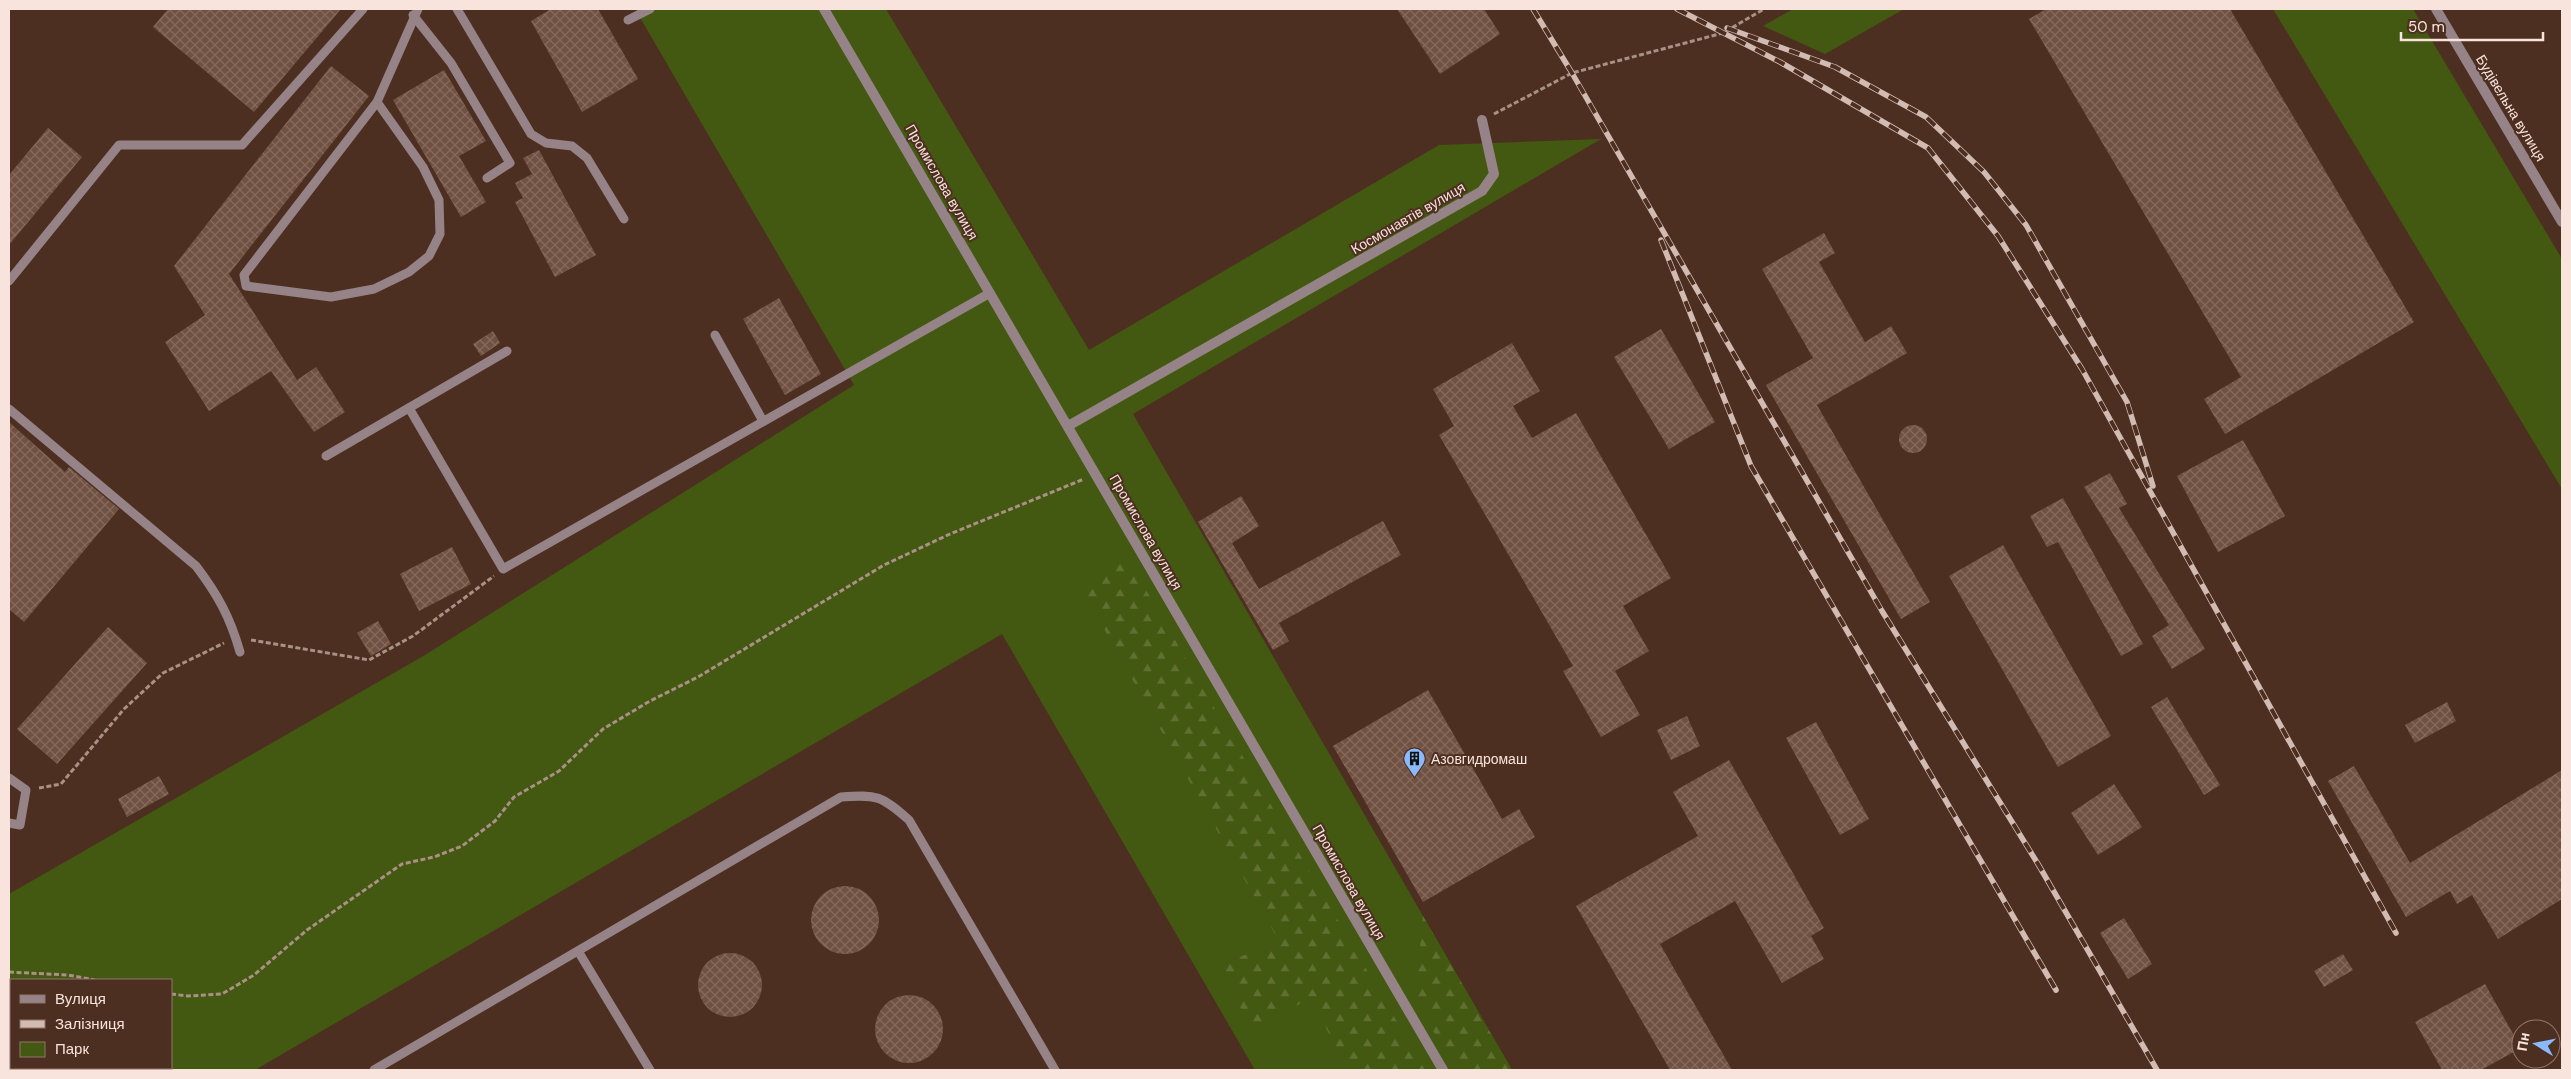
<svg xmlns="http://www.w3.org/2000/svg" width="2571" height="1079" font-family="'DM Sans',sans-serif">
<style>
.green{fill:#435810;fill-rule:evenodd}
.forest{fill:url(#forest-firs)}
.building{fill:url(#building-cross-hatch)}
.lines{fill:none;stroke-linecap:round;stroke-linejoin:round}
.path{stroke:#a99186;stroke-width:3;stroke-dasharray:5 2.5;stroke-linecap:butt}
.lane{stroke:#958387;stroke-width:9}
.street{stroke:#958387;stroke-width:10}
.rail-casing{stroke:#d2bbb2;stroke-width:5.5}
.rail{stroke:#4d2f21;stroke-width:4;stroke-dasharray:11;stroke-linecap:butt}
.labels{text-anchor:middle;stroke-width:4;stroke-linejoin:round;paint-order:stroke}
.street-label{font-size:14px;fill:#f8e4dc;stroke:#4d2f21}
.poi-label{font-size:14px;fill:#f8e4dc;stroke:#4d2f21;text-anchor:start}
</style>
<defs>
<pattern id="forest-firs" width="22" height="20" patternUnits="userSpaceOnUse" patternTransform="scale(1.25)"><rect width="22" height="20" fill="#435810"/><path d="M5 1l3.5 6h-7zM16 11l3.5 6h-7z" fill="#5f7032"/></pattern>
<pattern id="building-cross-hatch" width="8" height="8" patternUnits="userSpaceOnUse" patternTransform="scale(1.25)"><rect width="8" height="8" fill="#715142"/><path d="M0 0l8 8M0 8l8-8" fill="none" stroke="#866a5d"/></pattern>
</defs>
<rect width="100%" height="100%" fill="#4d2f21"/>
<g class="green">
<path d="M635,9h251l203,341 350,-205 162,-6 -468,275 379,656h-257l-253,-436 -747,436h-246v-176l416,-239 429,-270zM11,980h160v88h-160z"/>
<polygon points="1793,9 1904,9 1825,54 1763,26"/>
<polygon points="2273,9 2413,9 2562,259 2562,489"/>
</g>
<g class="forest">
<polygon points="1121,547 1425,1070 1349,1070 1310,999 1250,1028 1220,965 1279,941 1084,593"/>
<polygon points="1423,916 1512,1070 1456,1070 1415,1000"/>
</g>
<g class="building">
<polygon points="168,9 341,9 254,112 153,27"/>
<polygon points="551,9 598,9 638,79 582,112 531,21"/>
<polygon points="1397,9 1484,9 1500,34 1440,74"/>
<polygon points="2046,9 2230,9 2414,322 2225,434 2204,399 2241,377 2029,19"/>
<polygon points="331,66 369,96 229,274 297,380 316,367 345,412 314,432 271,371 209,411 165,342 205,315 174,266"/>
<polygon points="444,70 486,141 459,156 486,202 461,217 393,100"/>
<polygon points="48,128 82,157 9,245 9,175"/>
<polygon points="539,150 596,255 555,277 515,202 523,198 515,183 532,174 523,158"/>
<polygon points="1824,233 1835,253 1819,262 1865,342 1891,326 1907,353 1817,405 1930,602 1901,619 1766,385 1813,358 1762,269"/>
<polygon points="779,298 821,374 785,395 743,319"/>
<polygon points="1661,329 1715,422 1669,449 1614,357"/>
<polygon points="493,331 500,343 481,356 473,344"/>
<polygon points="1512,343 1540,391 1513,406 1532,438 1576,413 1671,578 1623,606 1649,651 1615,671 1640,715 1601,737 1563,671 1573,666 1439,435 1454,426 1433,389"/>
<polygon points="9,422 65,472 69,467 119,509 24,622 9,609"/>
<circle cx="1913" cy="439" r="14"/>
<polygon points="2243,440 2285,516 2218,552 2177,476"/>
<polygon points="2110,473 2127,504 2119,508 2205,649 2172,669 2152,636 2169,625 2084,487"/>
<polygon points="1241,496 1259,526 1232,543 1259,589 1383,521 1401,555 1279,623 1289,641 1273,650 1198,522"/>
<polygon points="2063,498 2143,644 2121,656 2058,542 2047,547 2030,516"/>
<polygon points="2003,545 2111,736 2058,767 1949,576"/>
<polygon points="452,547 471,584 419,611 400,574"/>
<polygon points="378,621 391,644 371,656 357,633"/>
<polygon points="108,627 147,663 57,764 17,729"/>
<polygon points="1428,690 1502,819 1519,809 1535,837 1423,902 1333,746"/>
<polygon points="2167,697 2220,785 2204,795 2151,707"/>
<polygon points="2447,702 2456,721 2415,743 2405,725"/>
<polygon points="1687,716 1700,746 1671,760 1657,730"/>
<polygon points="1816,722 1869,819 1840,835 1786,738"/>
<polygon points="1729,760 1824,928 1811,936 1824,959 1782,983 1735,901 1660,944 1732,1070 1670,1070 1576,906 1698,836 1673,792"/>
<polygon points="2354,766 2410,863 2562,770 2562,899 2498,939 2472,895 2457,904 2450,891 2406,917 2328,781"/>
<polygon points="159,776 169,794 127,817 118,799"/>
<polygon points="2114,784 2142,827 2098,855 2071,813"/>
<circle cx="845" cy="920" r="34"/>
<polygon points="2124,918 2152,964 2128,979 2100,933"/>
<circle cx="730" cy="985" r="32"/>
<polygon points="2343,954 2353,970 2324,987 2314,971"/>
<polygon points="2485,984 2521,1048 2481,1070 2442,1070 2415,1022"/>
<circle cx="909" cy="1029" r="34"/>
</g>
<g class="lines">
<g class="path">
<polyline points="1494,114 1572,73 1723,33 1764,9"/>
<polyline points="251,640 369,660 413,636 494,576"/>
<polyline points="39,788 61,784 124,709 163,673 224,643"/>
<polyline points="9,972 68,975 95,980"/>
<polyline points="171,994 188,996 222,994 254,975 307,930 402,864 434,857 462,846 495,821 514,797 559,771 603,729 650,701 698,677 884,565 950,534 1084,479"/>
<polyline points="120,1070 123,1068"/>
</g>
<g class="lane">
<polyline points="457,9 531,134 546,143 572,146 587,158 624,219"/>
<polyline points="413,15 451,63 510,163 487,178"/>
<polyline points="628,20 650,9"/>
<polyline points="377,102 423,167 439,200 440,234 429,256 409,272 374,289 331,297 246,286 244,275 377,102 418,9"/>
<polyline points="9,281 119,145 242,145 363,9"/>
<polyline points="715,335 763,421"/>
<polyline points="409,408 503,569 990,293"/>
<path d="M9,409l187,157c22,29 34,51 44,86"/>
<polyline points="326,456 507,351"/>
<polyline points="9,778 26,790 20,825 9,823"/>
<polyline points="578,951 650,1070"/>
<path d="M374,1070l467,-273c36,-3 41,-1 68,23l146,250"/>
</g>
<g class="street">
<polyline points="824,9 1443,1070"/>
<polyline points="2436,9 2562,222"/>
<polyline points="1068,426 1482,191 1494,174 1482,120"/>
</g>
<defs>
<g id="rail">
<polyline points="1533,9 1572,73 1882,611 2038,864 2157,1070"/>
<polyline points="1677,9 1780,62 1928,148 1998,236 2082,369 2396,933"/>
<polyline points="1727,28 1835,67 1926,117 1984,172 2026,225 2127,402 2153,486"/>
<polyline points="1661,240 1751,466 2056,990"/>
<polyline points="9,1022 11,1024"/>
<polyline points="60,1068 62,1070"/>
</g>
</defs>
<use href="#rail" class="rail-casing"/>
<use href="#rail" class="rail"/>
</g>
<defs>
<symbol id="building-pin" viewBox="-11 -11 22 30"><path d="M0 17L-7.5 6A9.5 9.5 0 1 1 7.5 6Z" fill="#8abafc" stroke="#4d2f21"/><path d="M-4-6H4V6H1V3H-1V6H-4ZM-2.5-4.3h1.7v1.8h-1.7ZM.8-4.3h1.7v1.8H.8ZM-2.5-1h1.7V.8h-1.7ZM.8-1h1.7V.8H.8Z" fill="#111"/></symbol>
</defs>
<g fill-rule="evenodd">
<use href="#building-pin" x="1402" y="746" width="25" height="34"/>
</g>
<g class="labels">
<g class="street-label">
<text transform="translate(2511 108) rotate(59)" y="5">Будівельна вулиця</text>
<text transform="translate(942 182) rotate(60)" y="5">Промислова вулиця</text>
<text transform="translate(1408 218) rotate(-30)" y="5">Космонавтів вулиця</text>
<text transform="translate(1146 532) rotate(60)" y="5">Промислова вулиця</text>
<text transform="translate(1349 882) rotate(60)" y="5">Промислова вулиця</text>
</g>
<g class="poi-label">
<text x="1431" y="764">Азовгидромаш</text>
</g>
</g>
<rect width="2571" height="1079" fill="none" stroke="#f8e4dc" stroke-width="20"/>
<rect x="10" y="979" width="162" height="90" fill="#4d2f21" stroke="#91776c"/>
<rect x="20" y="995" width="25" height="8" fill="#958387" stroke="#91776c"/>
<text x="55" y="1004" font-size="15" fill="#f8e4dc">Вулиця</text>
<rect x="20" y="1020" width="25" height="8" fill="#d2bbb2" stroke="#91776c"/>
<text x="55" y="1029" font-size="15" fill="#f8e4dc">Залізниця</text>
<rect x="20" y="1042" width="25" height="15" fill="#435810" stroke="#91776c"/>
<text x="55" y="1054" font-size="15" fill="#f8e4dc">Парк</text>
<g transform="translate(2536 1044) rotate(280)"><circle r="24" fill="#4d2f21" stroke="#91776c"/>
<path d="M0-4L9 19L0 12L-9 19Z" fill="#8abafc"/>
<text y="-8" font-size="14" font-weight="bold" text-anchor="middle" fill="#f8e4dc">Пн</text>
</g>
<path d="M2401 32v8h142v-8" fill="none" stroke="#f8e4dc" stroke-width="2.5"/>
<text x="2408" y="32" font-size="15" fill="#f8e4dc" stroke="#4d2f21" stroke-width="4" paint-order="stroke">50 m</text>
</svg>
